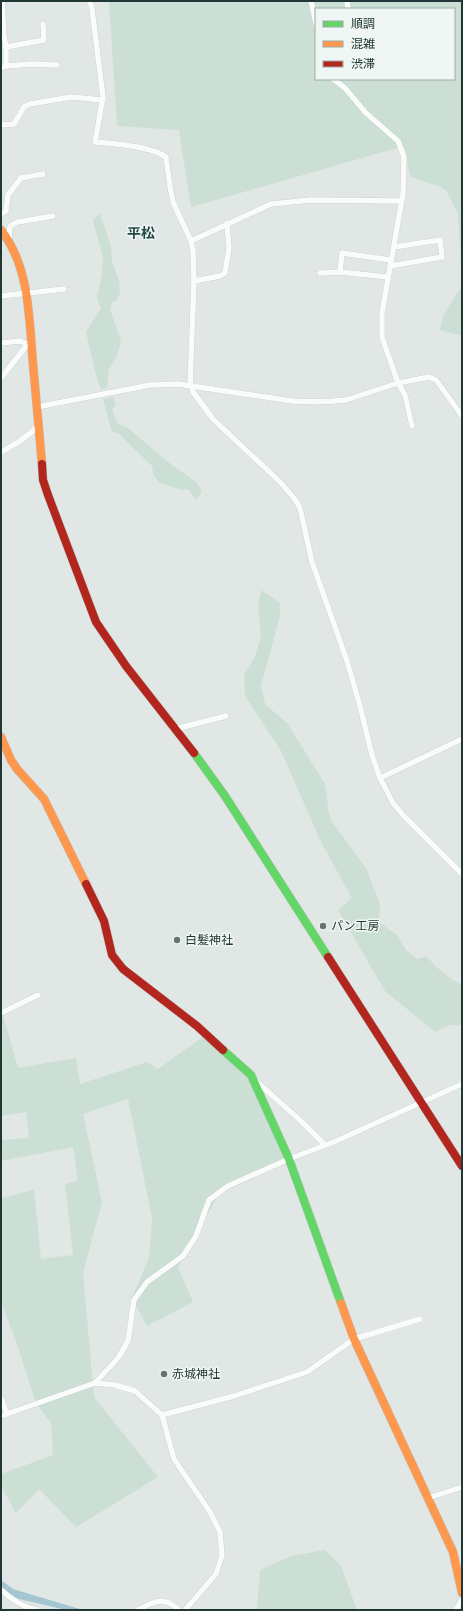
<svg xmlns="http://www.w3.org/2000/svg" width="463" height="1611" font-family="Figtree,'Noto Sans JP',sans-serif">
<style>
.green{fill:#cbdfd4;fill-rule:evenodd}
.water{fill:#a4c5d2}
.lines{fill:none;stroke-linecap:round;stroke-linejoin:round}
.street-casing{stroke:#bec3c2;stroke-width:6}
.fast-casing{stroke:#bec4c2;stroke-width:9}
.slow-casing{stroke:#bec4c2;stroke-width:9}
.jam-casing{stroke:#bec4c2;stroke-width:9}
.street{stroke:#fafbfb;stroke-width:5.5}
.fast{stroke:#63d668;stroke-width:8}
.slow{stroke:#ff974d;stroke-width:8}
.jam{stroke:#b3261e;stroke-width:8}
.poi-dot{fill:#647573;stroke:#eff6f3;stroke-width:1.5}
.labels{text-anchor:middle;stroke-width:3;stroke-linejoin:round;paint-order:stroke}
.poi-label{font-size:12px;fill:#213735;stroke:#eff6f3;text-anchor:start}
.quarter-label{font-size:14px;font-weight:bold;fill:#1f4743;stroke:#eff6f3}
</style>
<rect width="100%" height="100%" fill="#e1e7e5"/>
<g class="green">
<path d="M109,1h353v335l-22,-6 3,-14 19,-31 -4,-72 -12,-23 -8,-4 -28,-9 -6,-31 -213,61 -12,-77 -62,-4zM316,9h138v70h-138z"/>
<polygon points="100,213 111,247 112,261 119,281 120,293 116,301 112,302 110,310 121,340 118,354 109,369 107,388 101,389 96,375 86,332 101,308 97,298 102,274 103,258 93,221"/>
<polygon points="113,397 116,404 112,410 117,423 128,428 173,466 195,481 202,491 196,500 188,489 181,490 160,483 154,476 152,466 118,433 112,432 103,399"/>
<path d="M261,590l19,13v13l-19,70 4,18 22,19 38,61 2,11 1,15 4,12 34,46 14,36 -1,18 19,14 8,14 11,9 9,-3c10,11 22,22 36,29v40h-12l-15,7 -50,-41 -47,-81 14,-12 -31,-56 -40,-91 -36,-55 -1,-21 11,-18 6,-20 -3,-32z"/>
<polygon points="1,1008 18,1068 76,1058 80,1084 147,1062 158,1069 204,1036 249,1077 286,1158 220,1192 178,1267 193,1302 147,1326 132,1298 149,1258 152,1218 128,1099 83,1114 102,1202 83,1273 94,1397 158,1477 76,1527 39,1489 16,1513 1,1486 1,1474 53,1455 51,1423 36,1403 17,1344 1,1302 1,1198 34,1190 41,1259 73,1255 65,1184 78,1181 73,1147 1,1161 1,1140 29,1138 26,1112 1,1116"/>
<polygon points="325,1550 341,1566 357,1610 257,1610 260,1570 291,1556"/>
</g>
<polygon class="water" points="1,1580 13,1589 83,1610 66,1610 15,1598 1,1586"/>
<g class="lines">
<defs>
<g id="street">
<path d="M90,1l2,8 11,88 -8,45c19,2 56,4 71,15l4,30 3,15 18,39 2,9 1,31 -4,105"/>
<polyline points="311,1 316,24"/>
<polyline points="347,1 348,9"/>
<polyline points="6,47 44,40 43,24"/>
<polyline points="6,66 32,64 57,65"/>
<polyline points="1,68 6,66 6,47 4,36 2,1"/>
<polyline points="333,79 345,88 366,113 398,141 404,157 403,194 382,313 382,337 398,383 405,395 412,426"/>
<polyline points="1,125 14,124 24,107 30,104 71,97 103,100"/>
<polyline points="1,214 6,211 8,195 21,178 43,174"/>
<polyline points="9,239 10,226 18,222 53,216"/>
<polyline points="191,241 271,204 311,200 401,201"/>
<polyline points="390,266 442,257 440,240 394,247"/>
<polyline points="340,272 342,253 391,260"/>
<polyline points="320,273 340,272 388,277"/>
<polyline points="194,281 220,276 225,273 229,248 227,223"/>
<polyline points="1,296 64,289"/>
<polyline points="1,343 20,341 27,344"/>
<polyline points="1,378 31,340"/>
<polyline points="192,386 193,392 213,419 280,482 294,498 300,508 312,562 346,658 360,706 372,755 380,778 393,803 403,815 462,874"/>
<path d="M37,407l113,-22 28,-1 114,17c18,1 36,1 54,-1l52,-17 31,-6 7,3 26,36"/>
<polyline points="1,452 20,441 38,427"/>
<polyline points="175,729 226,716"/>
<polyline points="380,778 462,739"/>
<polyline points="1,1013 38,995"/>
<polyline points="254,1079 302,1122 325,1145"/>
<polyline points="95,1383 115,1385 135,1391 162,1415 174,1459 210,1512 220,1532 222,1556 216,1574 185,1610"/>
<polyline points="1,1398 7,1414"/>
<polyline points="162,1415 234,1396 307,1372 354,1339 420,1319"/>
<polyline points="1,1416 95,1383 118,1358 128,1341 134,1300 147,1282 183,1256 196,1236 209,1200 228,1186 289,1159 334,1142 462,1084"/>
<polyline points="428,1498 462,1487"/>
<path d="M1,1590c11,10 22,17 36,20"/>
<path d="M138,1610c16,-9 26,-14 41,0"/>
<polyline points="456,1610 462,1600"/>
</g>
<g id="fast">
<polyline points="194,753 225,796 328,957"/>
<polyline points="223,1050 251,1075 289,1159 341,1303"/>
</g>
<g id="slow">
<path d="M1,230c29,37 28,89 32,134 3,33 6,66 9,100"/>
<polyline points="1,737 11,760 17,769 44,799 86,884"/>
<polyline points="341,1303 354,1339 453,1552 462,1593"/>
</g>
<g id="jam">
<polyline points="42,464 43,480 48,495 96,622 126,666 194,753"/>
<polyline points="86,884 104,921 112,955 123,969 197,1026 223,1050"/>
<polyline points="328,957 462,1166"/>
</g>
</defs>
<use href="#street" class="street-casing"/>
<use href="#fast" class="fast-casing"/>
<use href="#slow" class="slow-casing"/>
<use href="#jam" class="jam-casing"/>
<use href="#street" class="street"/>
<use href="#fast" class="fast"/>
<use href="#slow" class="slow"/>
<use href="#jam" class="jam"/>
</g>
<g class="poi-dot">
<circle cx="323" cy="926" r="4"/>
<circle cx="177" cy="940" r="4"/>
<circle cx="164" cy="1374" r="4"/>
</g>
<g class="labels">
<g class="poi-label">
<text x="331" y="930">パン工房</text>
<text x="185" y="944">白髪神社</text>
<text x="172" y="1378">赤城神社</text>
</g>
<g class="quarter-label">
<text x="141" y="238">平松</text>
</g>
</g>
<rect width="463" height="1611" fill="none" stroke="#213735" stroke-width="4"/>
<rect x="315" y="8" width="140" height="72" fill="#eff6f3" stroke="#9daaa7"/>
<rect x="323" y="21" width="20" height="6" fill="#63d668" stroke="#9daaa7"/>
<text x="351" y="28" font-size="12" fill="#213735">順調</text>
<rect x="323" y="41" width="20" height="6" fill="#ff974d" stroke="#9daaa7"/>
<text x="351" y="48" font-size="12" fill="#213735">混雑</text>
<rect x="323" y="61" width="20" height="6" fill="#b3261e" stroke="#9daaa7"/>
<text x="351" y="68" font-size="12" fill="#213735">渋滞</text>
</svg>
